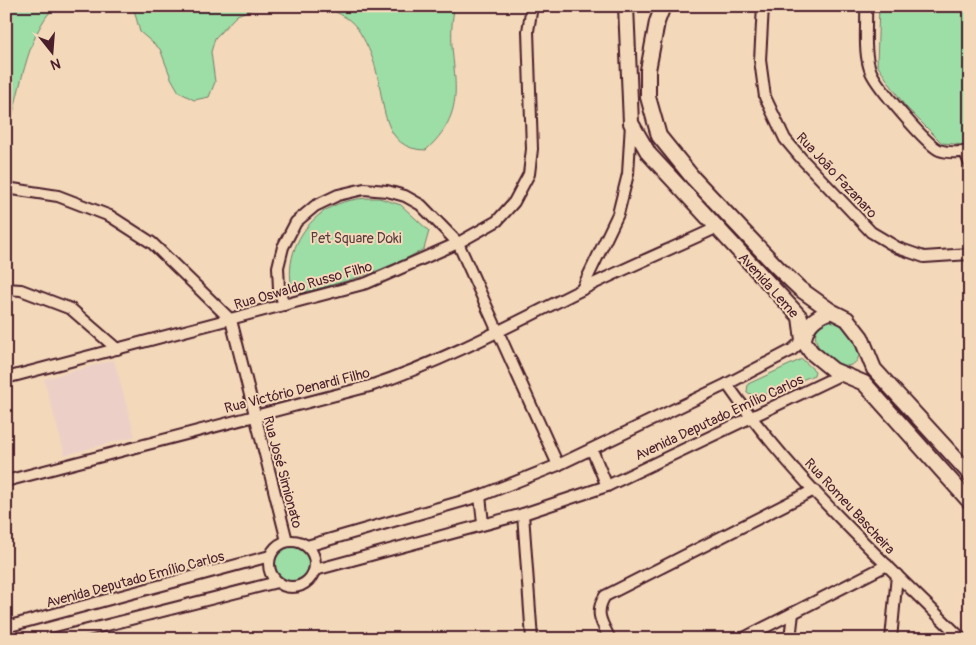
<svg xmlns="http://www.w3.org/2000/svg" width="976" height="645" font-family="Pangolin,sans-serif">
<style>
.built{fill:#ecd0c8}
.green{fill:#9ddda6;stroke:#747e68}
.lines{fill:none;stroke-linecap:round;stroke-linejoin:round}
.street-casing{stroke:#4a1f2b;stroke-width:14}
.secondary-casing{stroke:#4a1f2b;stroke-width:18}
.street{stroke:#f3d8ba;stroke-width:10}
.secondary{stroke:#f3d8ba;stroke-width:14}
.labels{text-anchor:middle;stroke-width:4;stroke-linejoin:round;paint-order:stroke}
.street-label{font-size:14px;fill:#4a1f2b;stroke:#f3d8ba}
.park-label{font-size:14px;fill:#563c3d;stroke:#f3d8ba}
</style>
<rect width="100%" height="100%" fill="#f3d8ba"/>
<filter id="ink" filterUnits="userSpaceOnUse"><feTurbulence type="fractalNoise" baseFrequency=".02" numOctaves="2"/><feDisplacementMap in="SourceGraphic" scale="10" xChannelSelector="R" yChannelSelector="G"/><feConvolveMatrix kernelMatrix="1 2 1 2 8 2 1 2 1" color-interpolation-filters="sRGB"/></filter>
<g filter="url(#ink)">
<polygon class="built" points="114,360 135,436 65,455 44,379"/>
<g class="green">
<path d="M6,6h50c-30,25 -37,95 -50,131z"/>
<polygon points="133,6 260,6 237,15 215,38 211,52 215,82 209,97 194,100 179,92 171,78 160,49 140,32"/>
<path d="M321,6h134c-14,57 24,96 -29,144 -45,0 -41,-48 -50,-80 -3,-14 -11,-30 -19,-42 -9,-12 -23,-17 -36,-22z"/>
<polygon points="879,6 970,6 970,143 965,145 942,143 905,106 877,65"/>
<path d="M379,198l22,7 28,26 -5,18c-38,22 -82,34 -124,44l-8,-5c-9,-39 19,-81 60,-88 8,-2 18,-2 27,-2z"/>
<path d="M829,321c17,0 43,36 22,44 -22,9 -54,-37 -22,-44z"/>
<polygon points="802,359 815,371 814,375 757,398 747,392 748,384"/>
<circle cx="292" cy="564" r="17"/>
</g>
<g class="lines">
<defs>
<g id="street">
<polyline points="763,6 760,60 765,97 785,139 801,158 871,232 898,248 924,257 970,254"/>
<path d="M866,6c1,21 -3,47 5,66 6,14 55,72 68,78 8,3 24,3 31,0"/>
<polyline points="965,152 970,164"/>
<polyline points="6,188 58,196 110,216 152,243 231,320 287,541"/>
<polyline points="6,289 21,290 71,309 117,349"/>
<polyline points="582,289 618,214 628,174 631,123"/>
<polyline points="284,305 279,289 278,267 283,247 296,222 315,206 338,195 364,189 387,191 405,196 421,205 458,243 558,465"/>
<polyline points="6,378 367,283 458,243 497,221 514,202 529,174 532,149 528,31 532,6"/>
<path d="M727,384c66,95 153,174 235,255"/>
<polyline points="592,450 607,486"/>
<path d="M6,481l364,-95c74,-25 141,-61 211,-96 44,-22 90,-41 135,-62"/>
<polyline points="480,496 483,523"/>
<polyline points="523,514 532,639"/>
<circle cx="292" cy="564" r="23"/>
<polyline points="307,546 480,496 558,465 727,384 792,350 803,340"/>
<polyline points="315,570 523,514 607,486 842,374"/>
<polyline points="6,627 270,556"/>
<polyline points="52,639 277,582"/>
<path d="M610,639c-8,-16 -16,-26 -5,-43l209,-106"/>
<polyline points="742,639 887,565"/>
<polyline points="790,639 793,613"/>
<polyline points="891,639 897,575"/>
</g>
<g id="secondary">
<polyline points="626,6 631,123 649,154 800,317 803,340 811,352 833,370 864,383 970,502"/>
<polyline points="663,6 657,22 648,70 648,97 659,136 693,178 777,267 800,289 831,311 847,319 861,337 874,369 970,474"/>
<path d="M804,338c4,-16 12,-21 27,-27"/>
</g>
</defs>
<use href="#street" class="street-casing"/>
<use href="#secondary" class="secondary-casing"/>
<use href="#street" class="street"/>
<use href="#secondary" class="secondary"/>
</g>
</g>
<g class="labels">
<g class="street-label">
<text transform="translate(837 175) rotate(47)" y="5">Rua João Fazanaro</text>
<text transform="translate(303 285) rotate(-16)" y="5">Rua Oswaldo Russo Filho</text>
<text transform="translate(769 285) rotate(48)" y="5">Avenida Leme</text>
<text transform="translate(297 390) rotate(-14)" y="5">Rua Victório Denardi Filho</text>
<text transform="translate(719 417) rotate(-25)" y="5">Avenida Deputado Emílio Carlos</text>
<text transform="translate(283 472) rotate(75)" y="5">Rua José Simionato</text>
<text transform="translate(850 506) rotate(47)" y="5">Rua Romeu Bascheira</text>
<text transform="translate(135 579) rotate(-15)" y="5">Avenida Deputado Emílio Carlos</text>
</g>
<g class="park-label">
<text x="356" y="243">Pet Square Doki</text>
</g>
</g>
<rect width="976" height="645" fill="none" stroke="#f3d8ba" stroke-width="25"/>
<rect x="12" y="12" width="951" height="620" fill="none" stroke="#4a1f2b" stroke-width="2" filter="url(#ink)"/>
<g transform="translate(52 52) rotate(163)" stroke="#f3d8ba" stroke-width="4" paint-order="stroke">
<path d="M0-4L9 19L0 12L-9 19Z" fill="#4a1f2b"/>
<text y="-8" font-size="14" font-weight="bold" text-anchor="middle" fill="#4a1f2b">N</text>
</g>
</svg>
